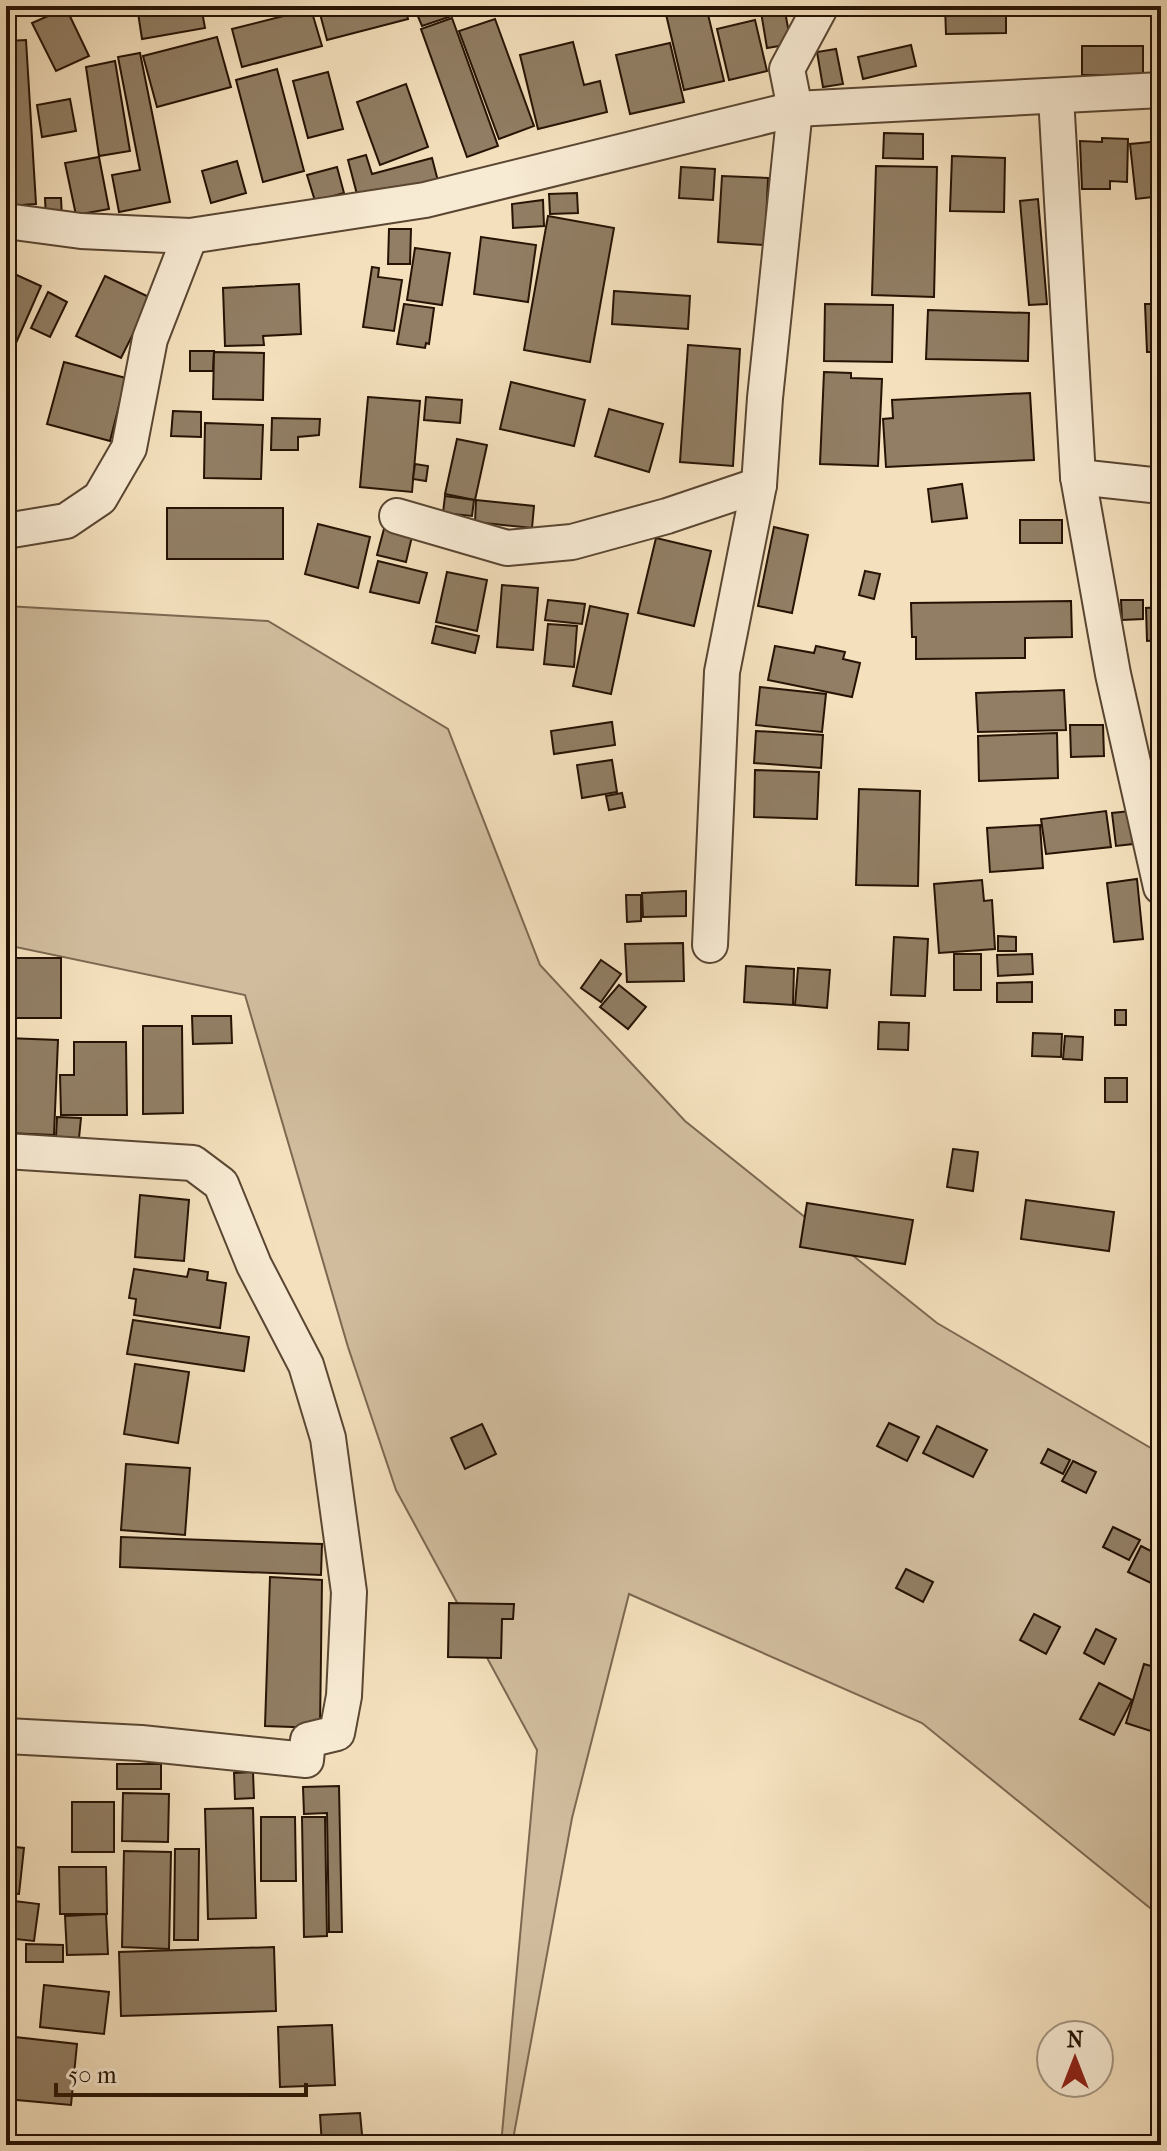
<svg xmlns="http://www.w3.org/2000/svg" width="1167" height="2151" font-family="'IM FELL French Canon',serif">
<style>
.green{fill:#d1bd9e;stroke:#7c6851;stroke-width:2}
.building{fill:#917e64;stroke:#261304;stroke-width:2}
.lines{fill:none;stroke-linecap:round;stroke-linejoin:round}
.minor-casing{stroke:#5a4632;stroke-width:38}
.minor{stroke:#f8ebd4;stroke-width:34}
</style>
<rect width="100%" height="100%" fill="#f4e0bd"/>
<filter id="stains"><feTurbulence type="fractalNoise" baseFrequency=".0025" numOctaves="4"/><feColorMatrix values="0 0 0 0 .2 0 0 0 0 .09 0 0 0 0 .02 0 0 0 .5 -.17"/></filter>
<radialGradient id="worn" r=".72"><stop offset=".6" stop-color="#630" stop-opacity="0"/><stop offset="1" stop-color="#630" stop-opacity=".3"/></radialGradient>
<polygon class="green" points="6,606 268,621 448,729 540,965 685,1121 937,1323 1161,1454 1161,1917 922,1723 629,1594 572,1818 512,2145 501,2145 537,1750 396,1490 348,1347 245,995 6,945"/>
<g class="building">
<polygon points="137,6 201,6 205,28 142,39"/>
<polygon points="336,6 405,6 408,19 327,40 319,10"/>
<polygon points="445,6 449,17 422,26 414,7"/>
<polygon points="664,6 706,6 724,81 684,90"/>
<polygon points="760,6 784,6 791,44 767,48"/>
<polygon points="945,6 1006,6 1006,33 946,34"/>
<polygon points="1023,6 1066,6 1066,14 1023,15"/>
<polygon points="66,8 89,56 56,71 32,23"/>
<polygon points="311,9 322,46 242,67 232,29"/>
<polygon points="452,18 498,146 467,157 421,29"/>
<polygon points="495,19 534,126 499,139 459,31"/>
<polygon points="755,20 767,71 729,80 717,29"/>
<polygon points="1156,25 1161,25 1161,69 1157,69"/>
<polygon points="217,37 231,87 157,107 143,56"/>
<polygon points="26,40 36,204 6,206 6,41"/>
<polygon points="573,42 584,85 600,81 607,112 538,129 520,55"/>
<polygon points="670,43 684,102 630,114 616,55"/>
<polygon points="911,45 916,66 863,79 858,57"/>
<rect x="1082" y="46" width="61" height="29"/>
<polygon points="836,49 843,84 823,87 817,52"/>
<polygon points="140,53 170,202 119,212 112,175 140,170 118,57"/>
<polygon points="115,61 130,151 99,156 86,67"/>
<polygon points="277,69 304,171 263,182 236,80"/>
<polygon points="328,72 343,129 308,138 293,81"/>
<polygon points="406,84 428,147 380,165 357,102"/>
<polygon points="70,99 76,131 42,137 37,105"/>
<polygon points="884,133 923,134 923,159 883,158"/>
<polygon points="1102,138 1128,139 1127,182 1110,181 1110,189 1082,189 1080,141 1102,142"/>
<polygon points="1161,141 1161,196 1136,199 1130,144"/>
<polygon points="366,155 372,174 432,158 438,181 359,202 348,160"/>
<polygon points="952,156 1005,158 1004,212 950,211"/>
<polygon points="99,157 109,209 76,215 65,163"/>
<polygon points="237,161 246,193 211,203 202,171"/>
<polygon points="876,166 937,167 934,297 872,295"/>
<polygon points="337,167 344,193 315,201 307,175"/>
<polygon points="681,167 715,169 713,200 679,198"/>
<polygon points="722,176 768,178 765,245 718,242"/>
<polygon points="577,193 578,213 550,214 549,194"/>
<polygon points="45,198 61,198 62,218 46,218"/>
<polygon points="1038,199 1047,304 1029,305 1020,201"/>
<polygon points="543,200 544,226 513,228 512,204"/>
<polygon points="548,216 614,228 590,362 524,350"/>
<polygon points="389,229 411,229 410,264 388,264"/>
<polygon points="481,237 536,245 528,302 474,294"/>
<polygon points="415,248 450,253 442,305 407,300"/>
<polygon points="372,267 379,268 378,277 402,280 394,331 363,327"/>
<polygon points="10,272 41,286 9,359 6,358 6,281"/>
<polygon points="105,276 151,298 121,358 76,336"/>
<polygon points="299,284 301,334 263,336 264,345 225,346 223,288"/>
<polygon points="614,291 690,296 688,329 612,324"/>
<polygon points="48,292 67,302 50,337 31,328"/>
<polygon points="404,304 434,308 429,344 426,343 425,348 397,344"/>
<polygon points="825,304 893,305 892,362 824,361"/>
<polygon points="1145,304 1161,304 1161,352 1147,352"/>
<polygon points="928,310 1029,313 1028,361 926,359"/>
<polygon points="688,345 740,349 733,466 680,462"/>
<polygon points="190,351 214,351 213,371 190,371"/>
<polygon points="214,352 264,353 263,400 213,399"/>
<polygon points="64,362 126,378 110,441 47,424"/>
<polygon points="824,372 851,373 851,378 882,379 878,466 820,464"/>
<polygon points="511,382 585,400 574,446 500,429"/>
<polygon points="1030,393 1034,460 886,467 883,419 893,418 892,400"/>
<polygon points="368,397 420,401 412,492 360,487"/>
<polygon points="426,397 462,400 460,423 424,420"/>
<polygon points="609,409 663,424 649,472 595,456"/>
<polygon points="173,411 201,412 201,437 171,436"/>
<polygon points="1157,413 1161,413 1161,462 1154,462"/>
<polygon points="272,418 320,419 319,435 298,437 298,450 271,450"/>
<polygon points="205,423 263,425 261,479 204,478"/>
<polygon points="457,439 487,445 475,500 445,494"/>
<polygon points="415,464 428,466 426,481 413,479"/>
<polygon points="962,484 967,518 932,522 928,489"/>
<polygon points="445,496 474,500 472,516 443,513"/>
<polygon points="476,500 534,506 532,528 475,522"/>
<rect x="167" y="508" width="116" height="51"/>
<rect x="1020" y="520" width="42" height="23"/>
<polygon points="318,524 370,537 358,588 305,574"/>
<polygon points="385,525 413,532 406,562 377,555"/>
<polygon points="774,527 808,535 792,613 758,606"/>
<polygon points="656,538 711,551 694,626 638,613"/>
<polygon points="378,561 427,573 419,603 370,592"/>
<polygon points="865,571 880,574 874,599 859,595"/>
<polygon points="447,572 487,580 477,631 436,622"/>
<polygon points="502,585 538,588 533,650 497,647"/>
<polygon points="548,600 585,604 582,624 545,620"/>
<polygon points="1121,600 1143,600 1143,619 1122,620"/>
<polygon points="1071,601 1072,637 1025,638 1025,658 916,659 916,637 912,637 911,603"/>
<polygon points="590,606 628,614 611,694 573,686"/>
<polygon points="1161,607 1161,640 1147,641 1146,608"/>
<polygon points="548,624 577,626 574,667 544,664"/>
<polygon points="436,626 479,636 475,653 432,643"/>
<polygon points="775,646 814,653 816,646 845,652 843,659 860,663 852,697 768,680"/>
<polygon points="760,687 826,694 822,732 756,725"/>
<polygon points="1064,690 1066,730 978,732 976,693"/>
<polygon points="612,722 615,745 554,754 551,731"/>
<polygon points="1070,725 1103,725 1104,756 1071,757"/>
<polygon points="756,731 823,735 821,768 754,763"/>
<polygon points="1057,733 1058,778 979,781 978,736"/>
<polygon points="612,760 617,792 582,798 577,765"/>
<polygon points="755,770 819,772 817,819 754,817"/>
<polygon points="859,789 920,791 918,886 856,885"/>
<polygon points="622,793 625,807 609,810 606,796"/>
<polygon points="1106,811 1111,847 1046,854 1041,819"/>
<polygon points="1130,811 1133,844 1116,846 1112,813"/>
<polygon points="1040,825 1043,868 990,872 987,828"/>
<polygon points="1137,879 1143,939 1114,942 1107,883"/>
<polygon points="982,880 984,901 992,900 995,949 939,953 934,884"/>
<polygon points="686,891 686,916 643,917 642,893"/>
<polygon points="626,895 641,895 641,921 627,922"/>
<polygon points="998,936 1016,937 1016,951 998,951"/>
<polygon points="894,937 928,939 925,996 891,995"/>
<polygon points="683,943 684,981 627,982 625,944"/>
<rect x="954" y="954" width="27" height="36"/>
<polygon points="1032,954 1033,974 998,976 997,955"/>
<rect x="6" y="958" width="55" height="60"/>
<polygon points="601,960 621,974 601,1002 581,988"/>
<polygon points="746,966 794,969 793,1005 744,1002"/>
<polygon points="798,968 830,970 827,1008 795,1005"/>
<polygon points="1032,982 1032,1002 997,1002 997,983"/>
<polygon points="619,985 646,1007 628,1029 600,1007"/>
<rect x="1115" y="1010" width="11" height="15"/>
<polygon points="192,1016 231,1016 232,1043 193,1044"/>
<polygon points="879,1022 909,1023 908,1050 878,1049"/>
<polygon points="143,1026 182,1026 183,1113 143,1114"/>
<polygon points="1033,1033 1062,1034 1061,1057 1032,1056"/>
<polygon points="1065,1036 1083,1037 1082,1060 1063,1059"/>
<polygon points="6,1038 58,1040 54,1135 6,1133"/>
<polygon points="74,1042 126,1042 127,1115 61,1115 60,1075 74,1075"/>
<rect x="1105" y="1078" width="22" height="24"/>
<polygon points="57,1117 81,1118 79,1138 56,1137"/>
<polygon points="953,1149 978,1152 973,1191 947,1187"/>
<polygon points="140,1195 189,1200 184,1261 135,1257"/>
<polygon points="1026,1200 1114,1212 1109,1251 1021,1239"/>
<polygon points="807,1203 913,1220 905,1264 800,1247"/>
<polygon points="134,1269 187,1277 189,1269 208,1272 207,1280 226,1283 220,1328 134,1315 136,1299 129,1298"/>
<polygon points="133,1320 249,1337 244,1371 127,1354"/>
<polygon points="135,1364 189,1372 178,1443 124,1434"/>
<polygon points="889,1423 919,1437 907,1461 877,1446"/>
<polygon points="482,1424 496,1454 465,1469 451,1438"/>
<polygon points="937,1426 987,1450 973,1477 923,1453"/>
<polygon points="1048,1449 1070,1460 1063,1474 1041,1463"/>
<polygon points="1073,1461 1096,1472 1086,1493 1062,1481"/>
<polygon points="126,1464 190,1468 185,1535 121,1530"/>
<polygon points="1113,1527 1140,1540 1129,1560 1103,1547"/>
<polygon points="121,1537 322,1544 321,1575 120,1567"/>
<polygon points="1141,1546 1161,1556 1161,1573 1155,1585 1128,1572"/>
<polygon points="906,1569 933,1582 923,1602 896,1588"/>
<polygon points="270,1577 322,1580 320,1728 265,1726"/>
<polygon points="449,1603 514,1604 513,1619 502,1619 501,1658 448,1657"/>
<polygon points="1034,1614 1060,1627 1046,1654 1020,1640"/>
<polygon points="1096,1629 1116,1639 1104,1664 1084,1653"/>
<polygon points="1144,1664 1161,1669 1160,1734 1126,1723"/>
<polygon points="1099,1683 1132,1700 1114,1735 1080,1719"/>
<rect x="117" y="1764" width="44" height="25"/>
<polygon points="253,1772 254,1798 235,1799 234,1773"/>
<polygon points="339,1786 342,1932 329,1932 327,1813 304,1814 303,1787"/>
<polygon points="123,1793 169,1794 168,1842 122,1841"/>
<rect x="72" y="1802" width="42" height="50"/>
<polygon points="253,1808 256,1918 208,1919 205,1809"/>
<polygon points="261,1817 295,1817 296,1881 261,1881"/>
<polygon points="302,1817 325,1817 327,1936 304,1937"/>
<polygon points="6,1846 24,1848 19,1894 6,1893"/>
<polygon points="175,1849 199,1849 198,1940 174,1940"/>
<polygon points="124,1851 171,1852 169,1949 122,1947"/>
<polygon points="59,1867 106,1867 107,1914 60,1914"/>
<polygon points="6,1900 39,1904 34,1941 6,1938"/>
<polygon points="106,1914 108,1954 67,1955 65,1916"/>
<polygon points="26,1944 63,1945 63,1962 26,1962"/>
<polygon points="274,1947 276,2011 121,2016 119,1952"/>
<polygon points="6,1961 16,1963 8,2026 6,2026"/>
<polygon points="44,1985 109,1992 104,2034 40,2027"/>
<polygon points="332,2025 335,2085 280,2087 278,2027"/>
<polygon points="6,2036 77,2044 71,2105 6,2099"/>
<polygon points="360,2113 363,2145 322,2145 320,2115"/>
<polygon points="648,2135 648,2145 604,2145 603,2136"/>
</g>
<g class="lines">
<defs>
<g id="minor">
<polyline points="1056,97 1078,477 1113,674 1161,887"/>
<polyline points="6,221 81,231 190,236 425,200 795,109 1161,90"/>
<polyline points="1078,477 1161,486"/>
<polyline points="397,516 507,548 572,542 667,516 759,485"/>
<polyline points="6,531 66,521 100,498 129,448 150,339 190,236"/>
<polyline points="710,945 722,672 759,485 765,398 795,109 787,69 821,6"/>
<polyline points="6,1151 193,1163 221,1184 254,1265 306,1365 328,1438 349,1592 344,1696 337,1733 308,1740 306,1760 141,1743 6,1736"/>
</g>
</defs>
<use href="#minor" class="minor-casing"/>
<use href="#minor" class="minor"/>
</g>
<rect width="1167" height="2151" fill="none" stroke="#f4e0bd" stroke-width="32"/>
<rect x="8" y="8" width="1151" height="2135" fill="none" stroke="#261304" stroke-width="4"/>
<rect x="16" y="16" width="1135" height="2119" fill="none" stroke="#261304" stroke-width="2"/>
<g transform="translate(1075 2059)"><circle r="38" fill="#f8ebd4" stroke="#a49581" stroke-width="2"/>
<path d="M0-6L14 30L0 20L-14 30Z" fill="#8f2418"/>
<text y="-12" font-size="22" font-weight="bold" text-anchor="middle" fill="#261304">N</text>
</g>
<path d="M56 2083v12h250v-12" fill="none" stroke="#261304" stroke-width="4"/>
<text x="68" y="2083" font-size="24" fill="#261304" stroke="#f8ebd4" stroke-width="6" paint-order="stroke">50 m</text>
<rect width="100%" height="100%" filter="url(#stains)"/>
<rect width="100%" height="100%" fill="url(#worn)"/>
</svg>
